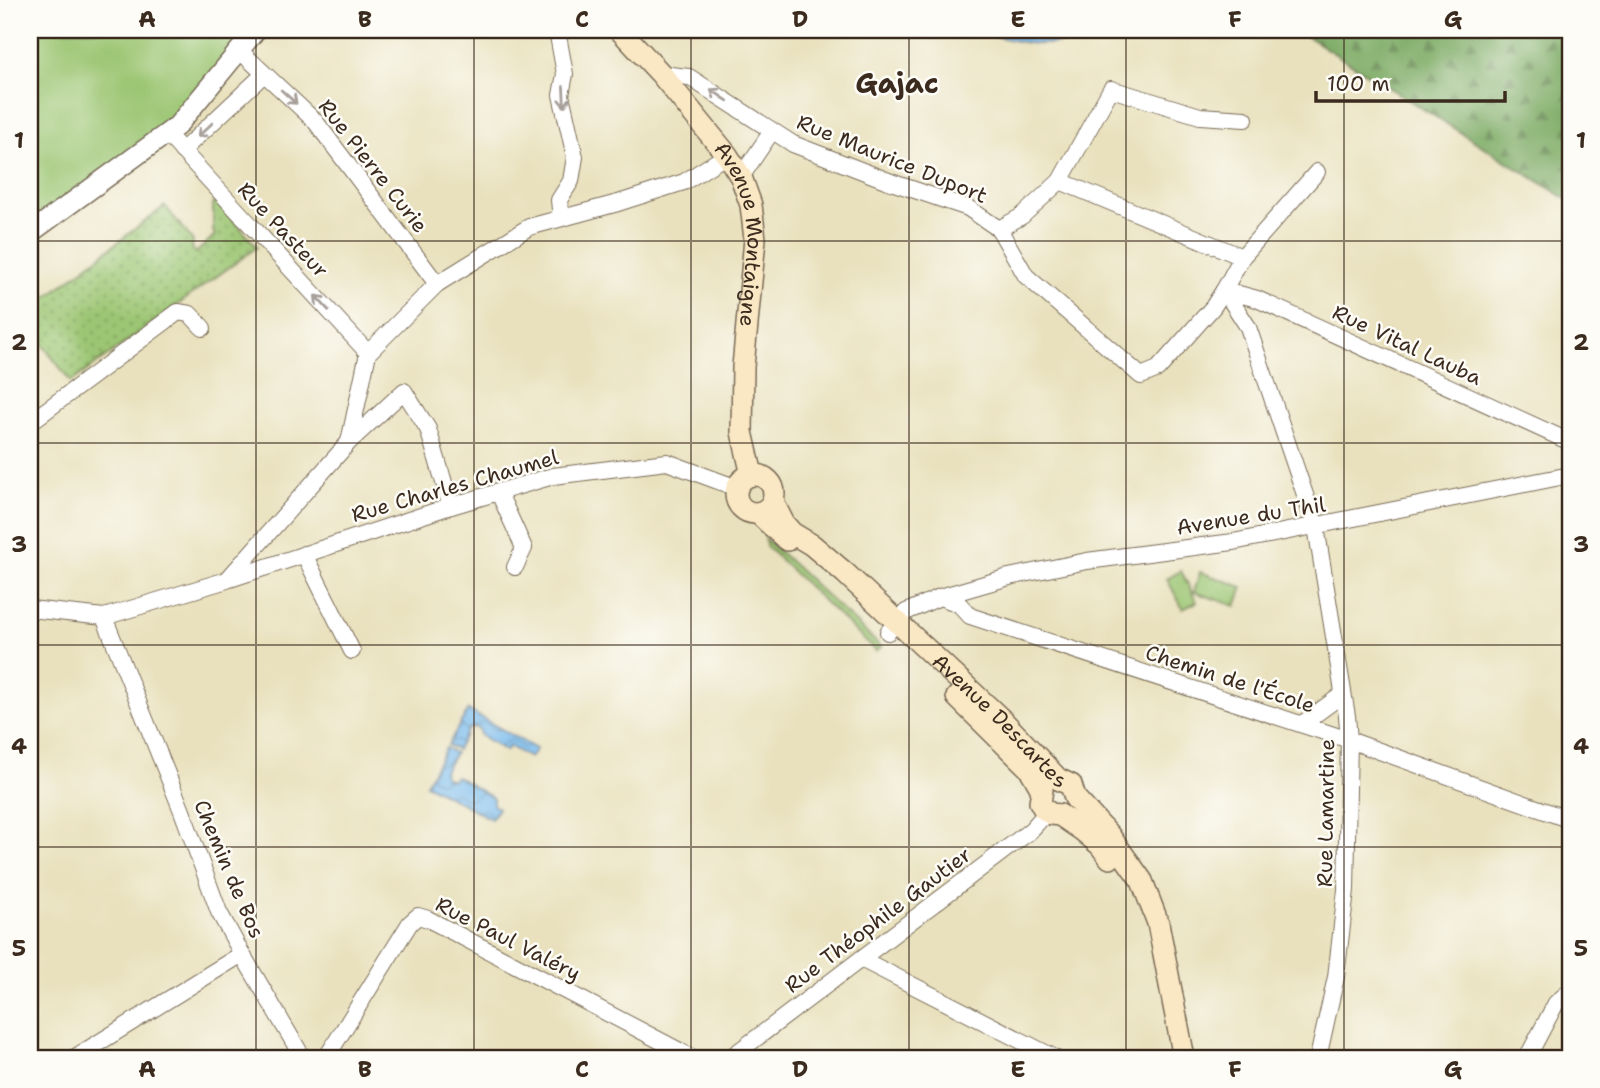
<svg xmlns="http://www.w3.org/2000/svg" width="1600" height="1088" font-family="'Shantell Sans',sans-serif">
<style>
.grass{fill:#9cc673;stroke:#6c7848;stroke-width:2}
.forest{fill:url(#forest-firs);stroke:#5c6a42;stroke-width:2}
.garden{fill:url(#garden-dots);stroke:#6c7848;stroke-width:2}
.water{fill:url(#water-waves);stroke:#587285;stroke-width:2}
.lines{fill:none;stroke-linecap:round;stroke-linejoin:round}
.minor-casing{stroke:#786a56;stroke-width:18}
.tertiary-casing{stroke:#786a56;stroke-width:22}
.secondary-casing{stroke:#786a56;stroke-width:24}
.minor{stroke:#fff;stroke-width:16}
.tertiary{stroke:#fff;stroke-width:19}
.secondary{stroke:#fae7c3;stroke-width:21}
.oneway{stroke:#a79f9a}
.grid{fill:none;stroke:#3b2a1e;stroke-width:2;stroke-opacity:0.55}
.labels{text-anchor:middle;stroke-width:5;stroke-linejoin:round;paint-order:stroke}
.street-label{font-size:21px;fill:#3b2a1e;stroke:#fdfcf7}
.district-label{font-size:28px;font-weight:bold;fill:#3b2a1e;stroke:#fdfcf7}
.neatline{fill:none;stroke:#3b2a1e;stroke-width:2.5}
.grid-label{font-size:23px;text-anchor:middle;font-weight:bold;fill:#3b2a1e}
</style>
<defs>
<pattern id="forest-firs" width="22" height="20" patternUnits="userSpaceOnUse" patternTransform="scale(1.75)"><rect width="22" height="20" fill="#7dab65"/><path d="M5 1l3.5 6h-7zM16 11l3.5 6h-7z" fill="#688b53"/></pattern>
<pattern id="garden-dots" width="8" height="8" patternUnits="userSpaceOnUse" patternTransform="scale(1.75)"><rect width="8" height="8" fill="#9cc673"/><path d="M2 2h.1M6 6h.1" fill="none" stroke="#80a15e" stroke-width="1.8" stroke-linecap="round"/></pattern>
<pattern id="water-waves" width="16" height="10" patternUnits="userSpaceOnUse" patternTransform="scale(1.75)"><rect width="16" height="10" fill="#76b9ec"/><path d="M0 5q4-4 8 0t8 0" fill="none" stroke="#6297bf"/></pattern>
</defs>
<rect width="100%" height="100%" fill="#fdfcf7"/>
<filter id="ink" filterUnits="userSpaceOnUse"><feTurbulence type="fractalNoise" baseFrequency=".0143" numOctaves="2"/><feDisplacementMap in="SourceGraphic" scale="14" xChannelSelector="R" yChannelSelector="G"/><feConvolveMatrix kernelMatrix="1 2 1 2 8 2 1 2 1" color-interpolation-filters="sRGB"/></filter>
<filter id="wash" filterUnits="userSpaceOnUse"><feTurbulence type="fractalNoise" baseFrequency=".00686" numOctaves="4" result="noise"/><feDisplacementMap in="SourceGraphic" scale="28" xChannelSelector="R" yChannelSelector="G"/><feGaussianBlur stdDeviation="1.57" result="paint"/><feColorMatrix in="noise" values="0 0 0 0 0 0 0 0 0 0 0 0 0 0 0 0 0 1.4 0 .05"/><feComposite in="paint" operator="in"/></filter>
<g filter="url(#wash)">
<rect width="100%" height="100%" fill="#e9e1bd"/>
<g class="grass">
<polygon points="30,30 256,30 177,126 30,233"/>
<polygon points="765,538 881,647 876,651 766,546"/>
<polygon points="1181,571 1197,602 1183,609 1167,579"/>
<polygon points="1200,572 1243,587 1236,606 1194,592"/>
</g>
<polygon class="forest" points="1297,30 1570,30 1570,201"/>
<polygon class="garden" points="216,200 257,247 71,382 30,328 30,310 165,206 193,241 192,248 196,253 215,235 213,231 213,203"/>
<g class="water">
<path d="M972,30h119c-36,26 -80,10 -119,0z"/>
<polygon points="468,710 536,749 530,758 509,746 506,751 480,735 479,729 474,727 468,729 457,750 448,745"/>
<polygon points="446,748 455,753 444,771 445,777 451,780 456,776 493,798 493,805 498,808 491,819 426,784"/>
</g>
</g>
<g filter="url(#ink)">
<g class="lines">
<defs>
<g id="minor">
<polyline points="557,30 565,74 561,95 575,157 571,181 559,200 561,218"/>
<polyline points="239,50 315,121 437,284"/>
<polyline points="661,74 689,77 793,144 891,182 968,208 999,229 1026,276 1141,376 1158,369 1213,307 1224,290 1248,327 1316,527 1347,716 1349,740 1346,890 1336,977 1318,1058"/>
<polyline points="167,134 368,353"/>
<polyline points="182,151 264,74"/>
<polyline points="741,177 772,131"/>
<polyline points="1060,181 1242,257 1224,290 1257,299 1570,442"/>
<polyline points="999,229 1022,216 1060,181 1111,89 1200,116 1245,119"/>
<polyline points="1242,257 1317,172"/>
<polyline points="30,410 36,418 178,312 190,314 203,328"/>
<polyline points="349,442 404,391 428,429 451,506"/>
<polyline points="498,491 524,548 515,567"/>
<polyline points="304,554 352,651"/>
<polyline points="230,579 451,506 553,476 667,462 737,488"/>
<polyline points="940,597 1009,577 1087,561 1233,542 1570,475"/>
<polyline points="30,609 104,617 227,580 349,442 368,353 437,284 529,227 618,203 684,182 727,155"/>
<polyline points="888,632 906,612 940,597 959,604 970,616 1349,740 1570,820"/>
<polyline points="1302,724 1343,694"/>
<polyline points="242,954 303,1058"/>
<polyline points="861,959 1055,1058"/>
<polyline points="74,1058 242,954 219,912 182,811 104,617"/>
<polyline points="326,1058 410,923 418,916 428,919 693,1058"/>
<polyline points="730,1058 1030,831 1048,811"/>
<polyline points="1527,1058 1556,1003 1570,991"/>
</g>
<polyline id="tertiary" points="30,233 177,126 256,30"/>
<g id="secondary">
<path id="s1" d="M620,30l41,44 66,81 14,22 10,28 4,34 -12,128 -1,65 10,43"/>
<circle cx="755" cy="494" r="19"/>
<path id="s2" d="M773,502l11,22 8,9 20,12 33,28 157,147 56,59 13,6 4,13 34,37 33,46 16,42 26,135"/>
<polyline points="758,513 787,540"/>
<polyline points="957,697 1030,769 1042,790 1040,802 1044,809 1051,814 1060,815 1082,830 1100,845 1110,858"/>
</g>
</defs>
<use href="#minor" class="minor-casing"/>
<use href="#tertiary" class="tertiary-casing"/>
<use href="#secondary" class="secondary-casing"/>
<use href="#minor" class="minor"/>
<use href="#tertiary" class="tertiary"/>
<use href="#secondary" class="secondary"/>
</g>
<defs><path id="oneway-shaft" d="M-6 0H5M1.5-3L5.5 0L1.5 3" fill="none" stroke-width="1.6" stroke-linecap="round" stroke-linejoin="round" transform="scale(1.75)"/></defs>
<g class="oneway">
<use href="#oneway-shaft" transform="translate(719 95) rotate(-146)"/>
<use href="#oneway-shaft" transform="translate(289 97) rotate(42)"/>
<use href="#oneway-shaft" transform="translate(564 97) rotate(87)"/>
<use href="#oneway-shaft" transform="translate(205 130) rotate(136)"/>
<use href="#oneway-shaft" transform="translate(322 303) rotate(-133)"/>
</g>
</g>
<path class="grid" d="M256,30v1028M474,30v1028M691,30v1028M909,30v1028M1126,30v1028M1344,30v1028M30,241h1540M30,443h1540M30,645h1540M30,847h1540"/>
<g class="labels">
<g class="street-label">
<text transform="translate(892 159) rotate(22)" y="7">Rue Maurice Duport</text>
<text transform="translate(373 166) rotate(52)" y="7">Rue Pierre Curie</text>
<text transform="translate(283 230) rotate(47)" y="7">Rue Pasteur</text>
<text dy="7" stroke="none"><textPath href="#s1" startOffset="247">Avenue Montaigne</textPath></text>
<text transform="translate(1407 345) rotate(25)" y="7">Rue Vital Lauba</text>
<text transform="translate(455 486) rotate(-16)" y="7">Rue Charles Chaumel</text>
<text transform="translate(1251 516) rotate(-9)" y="7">Avenue du Thil</text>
<text transform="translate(1230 679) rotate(18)" y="7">Chemin de l'École</text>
<text dy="7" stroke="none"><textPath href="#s2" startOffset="317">Avenue Descartes</textPath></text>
<text transform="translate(1326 813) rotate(-89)" y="7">Rue Lamartine</text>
<text transform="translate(229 869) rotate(67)" y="7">Chemin de Bos</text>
<text transform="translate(878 920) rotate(-37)" y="7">Rue Théophile Gautier</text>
<text transform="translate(508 939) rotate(27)" y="7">Rue Paul Valéry</text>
</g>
<g class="district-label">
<text x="897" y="93">Gajac</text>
</g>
</g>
<rect width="1600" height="1088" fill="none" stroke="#fdfcf7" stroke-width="77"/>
<path d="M1316 91v10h189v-10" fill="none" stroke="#3b2a1e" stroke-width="3.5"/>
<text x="1327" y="91" font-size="21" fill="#3b2a1e" stroke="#fdfcf7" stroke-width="5" paint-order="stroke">100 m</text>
<rect x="38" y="38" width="1524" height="1012" class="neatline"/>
<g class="grid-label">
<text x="147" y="27">A</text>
<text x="365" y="27">B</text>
<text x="582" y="27">C</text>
<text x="800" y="27">D</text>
<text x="1018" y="27">E</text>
<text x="1235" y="27">F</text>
<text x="1453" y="27">G</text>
<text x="19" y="148">1</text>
<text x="1581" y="148">1</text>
<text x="19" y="350">2</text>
<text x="1581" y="350">2</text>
<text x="19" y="552">3</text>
<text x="1581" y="552">3</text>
<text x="19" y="754">4</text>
<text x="1581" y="754">4</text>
<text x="19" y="956">5</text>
<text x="1581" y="956">5</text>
<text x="147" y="1077">A</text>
<text x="365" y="1077">B</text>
<text x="582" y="1077">C</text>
<text x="800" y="1077">D</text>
<text x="1018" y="1077">E</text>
<text x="1235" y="1077">F</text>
<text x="1453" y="1077">G</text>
</g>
</svg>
